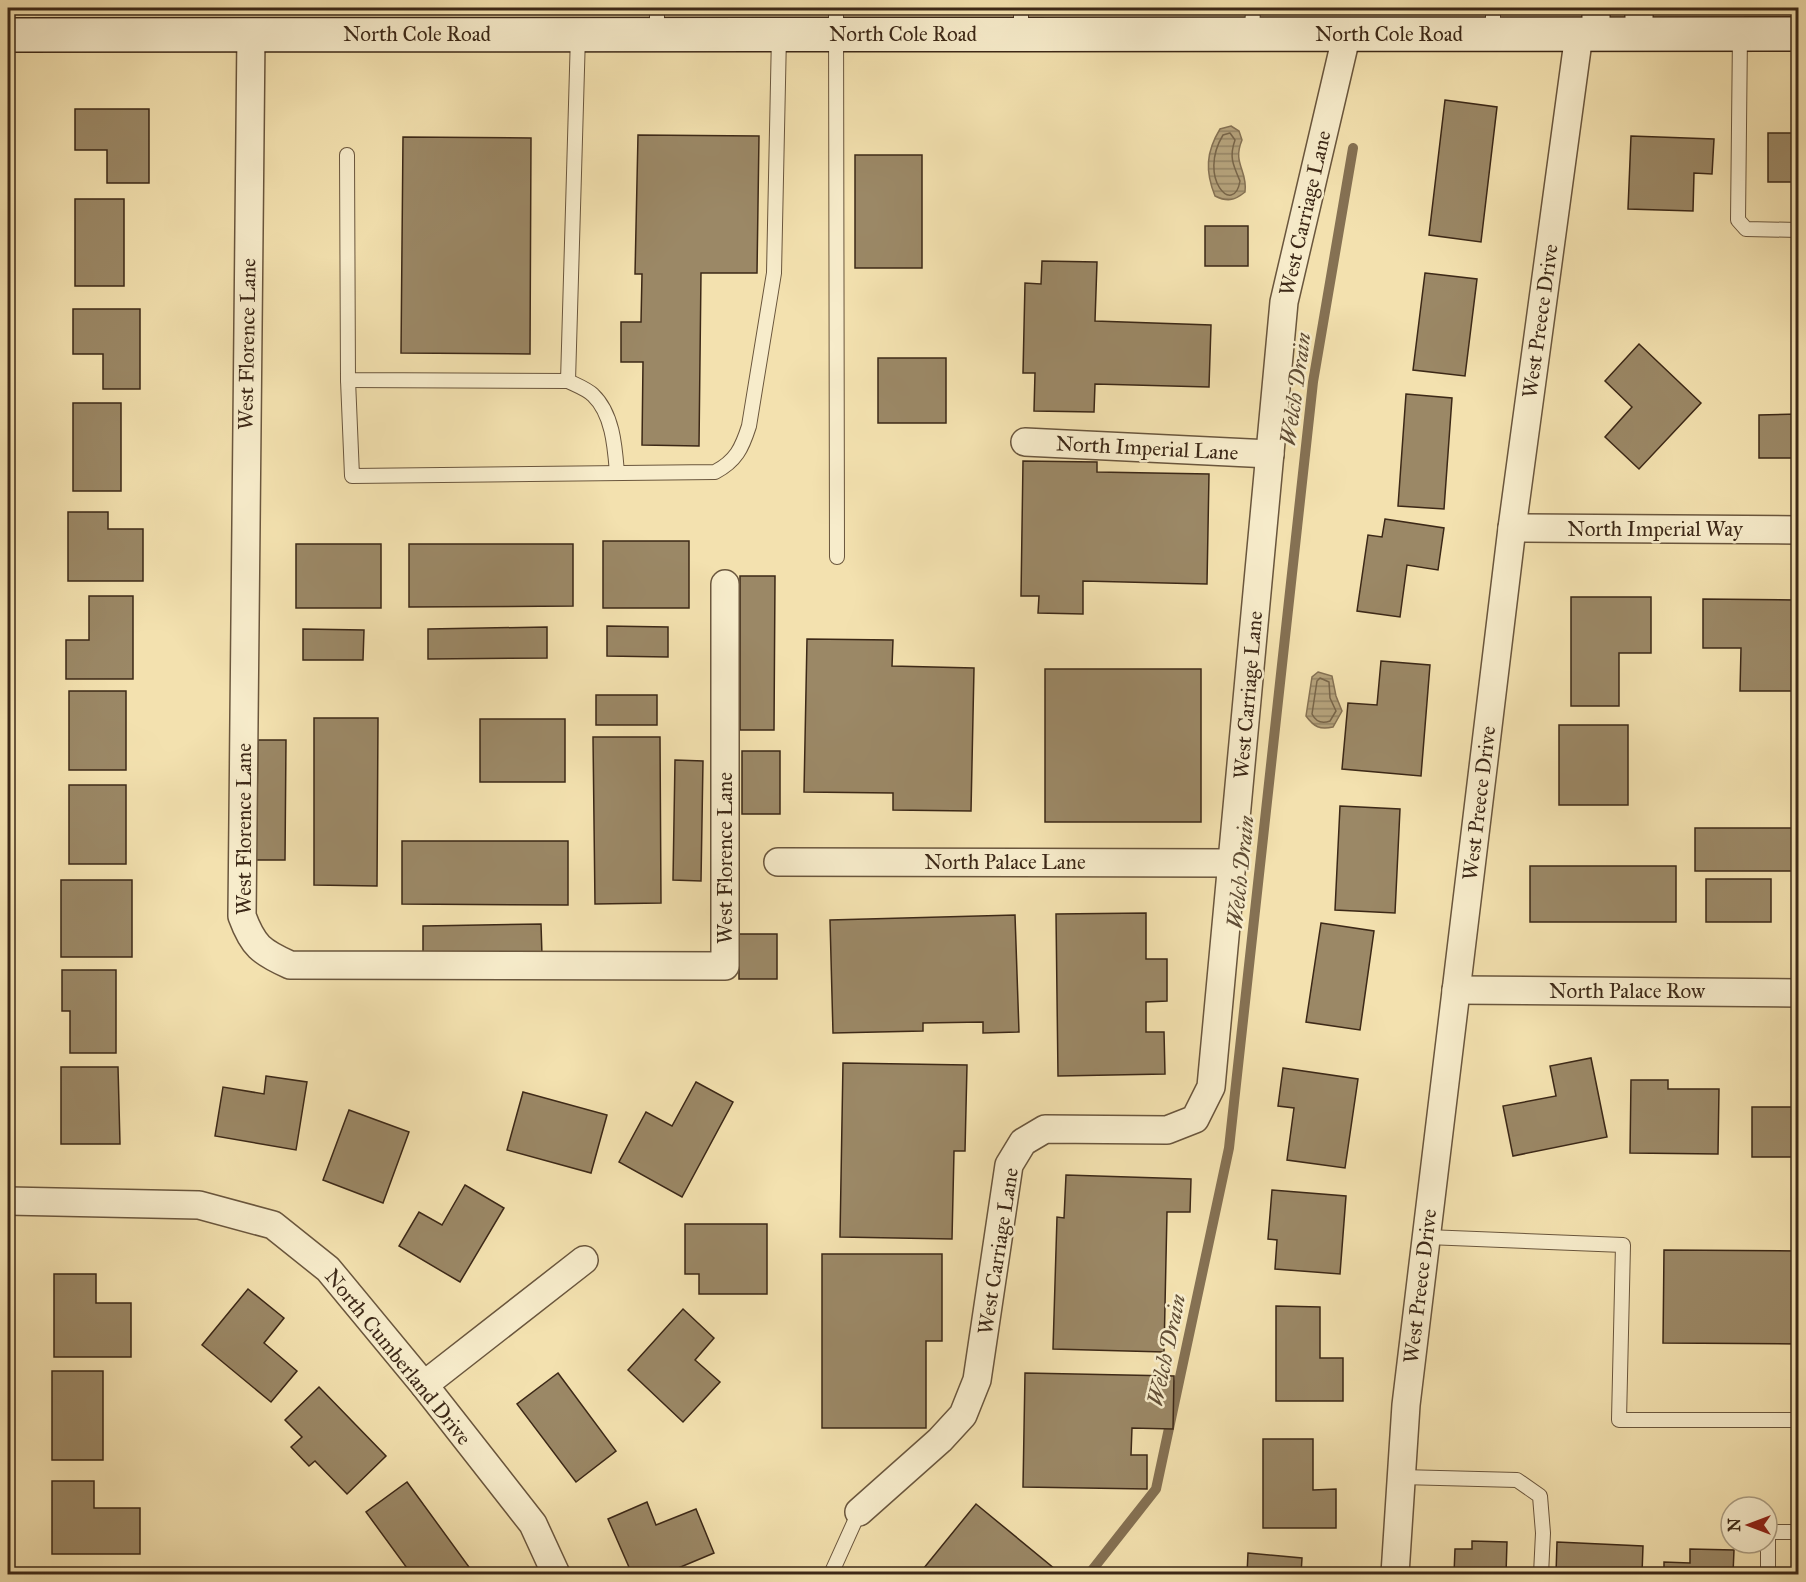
<svg xmlns="http://www.w3.org/2000/svg" width="1806" height="1582" font-family="'IM FELL Great Primer',serif">
<style>
.water{fill:url(#water-rules);stroke:#857153;stroke-width:1.5}
.lines{fill:none;stroke-linecap:round;stroke-linejoin:round}
.shore{stroke:#786549;stroke-width:1.5}
.stream{stroke:#857153;stroke-width:10}
.building{fill:#9b8866;stroke:#3c2817;stroke-width:1.5}
.service-casing{stroke:#6a563d;stroke-width:16}
.minor-casing{stroke:#6a563d;stroke-width:30}
.secondary-casing{stroke:#3c2817;stroke-width:36}
.service{stroke:#f7eccb;stroke-width:14}
.minor{stroke:#f7eccb;stroke-width:27}
.secondary{stroke:#f7eccb;stroke-width:33}
.labels{text-anchor:middle;stroke-width:5;stroke-linejoin:round;paint-order:stroke}
.street-label{font-size:21px;fill:#3c2817;stroke:#f7eccb}
.water-label{font-size:22px;font-style:italic;fill:#604d35;stroke:#f7eccb}
</style>
<defs>
<pattern id="water-rules" width="6" height="5" patternUnits="userSpaceOnUse" patternTransform="scale(1.5)"><rect width="6" height="5" fill="#b5a27b"/><path d="M0 2.5h6" fill="none" stroke="#948464"/></pattern>
</defs>
<rect width="100%" height="100%" fill="#f3e1af"/>
<filter id="stains"><feTurbulence type="fractalNoise" baseFrequency=".00333" numOctaves="4"/><feColorMatrix values="0 0 0 0 .2 0 0 0 0 .09 0 0 0 0 .02 0 0 0 .5 -.17"/></filter>
<radialGradient id="worn" r=".72"><stop offset=".6" stop-color="#630" stop-opacity="0"/><stop offset="1" stop-color="#630" stop-opacity=".3"/></radialGradient>
<g class="water">
<path d="M1231,126l8,5 3,9c-10,24 6,30 3,52 -11,9 -18,10 -30,4 -10,-25 -9,-44 5,-67z"/>
<path d="M1318,672l14,4 4,20 6,15 -9,16c-13,3 -19,0 -27,-11l6,-39z"/>
</g>
<g class="lines">
<g class="shore">
<path d="M1230,133l5,7c-6,17 -2,25 5,41 -6,36 -43,-3 -17,-46z"/>
<path d="M1320,678l9,4 1,16 6,13 -6,10c-8,3 -14,1 -18,-7l5,-33z"/>
</g>
<polyline class="stream" points="1089,1574 1156,1489 1229,1148 1313,382 1353,148"/>
</g>
<g class="building">
<polygon points="1445,100 1497,107 1481,242 1429,235"/>
<polygon points="75,109 149,109 149,183 107,183 107,150 75,150"/>
<rect x="1768" y="133" width="30" height="49"/>
<polygon points="638,135 759,136 757,273 701,273 699,446 642,445 643,362 621,362 621,322 641,322 642,274 635,274"/>
<polygon points="1631,136 1714,139 1712,174 1694,173 1693,211 1628,209"/>
<polygon points="403,137 531,138 530,354 401,353"/>
<rect x="855" y="155" width="67" height="113"/>
<rect x="75" y="199" width="49" height="87"/>
<rect x="1205" y="226" width="43" height="40"/>
<polygon points="1042,261 1097,262 1095,321 1211,325 1209,387 1095,384 1094,412 1034,411 1035,373 1023,373 1025,283 1041,284"/>
<polygon points="1425,273 1477,279 1465,376 1413,370"/>
<polygon points="73,309 140,309 140,389 103,389 103,354 73,354"/>
<polygon points="1639,344 1701,403 1639,469 1605,437 1632,407 1605,381"/>
<rect x="878" y="358" width="68" height="65"/>
<polygon points="1406,394 1452,398 1444,509 1398,506"/>
<rect x="73" y="403" width="48" height="88"/>
<polygon points="1798,414 1798,458 1759,458 1759,415"/>
<polygon points="1023,461 1097,462 1097,472 1209,474 1207,584 1083,581 1083,614 1038,613 1039,596 1021,596"/>
<polygon points="68,512 108,512 108,529 143,529 143,581 68,581"/>
<polygon points="1385,519 1444,528 1438,570 1407,565 1400,617 1357,611 1368,535 1382,537"/>
<rect x="603" y="541" width="86" height="67"/>
<rect x="296" y="544" width="85" height="64"/>
<polygon points="409,544 573,544 573,606 409,607"/>
<polygon points="740,576 775,576 774,730 740,730"/>
<polygon points="89,596 133,596 133,679 66,679 66,640 89,640"/>
<polygon points="1571,597 1651,597 1651,653 1619,653 1619,706 1571,706"/>
<polygon points="1703,599 1795,600 1794,691 1740,691 1741,648 1703,648"/>
<polygon points="607,626 668,627 668,657 607,656"/>
<polygon points="547,627 547,658 428,659 428,629"/>
<polygon points="303,629 364,630 363,660 303,660"/>
<polygon points="807,639 893,640 892,666 974,668 971,811 893,810 893,793 804,792"/>
<polygon points="1381,661 1430,665 1421,776 1342,769 1348,703 1377,705"/>
<rect x="1045" y="669" width="156" height="153"/>
<rect x="69" y="691" width="57" height="79"/>
<rect x="596" y="695" width="61" height="30"/>
<polygon points="314,718 378,718 377,886 314,885"/>
<rect x="480" y="719" width="85" height="63"/>
<rect x="1559" y="725" width="69" height="80"/>
<polygon points="593,737 660,737 661,903 595,904"/>
<polygon points="258,740 286,740 285,860 256,860"/>
<rect x="742" y="751" width="38" height="63"/>
<polygon points="675,760 703,761 701,881 673,880"/>
<rect x="69" y="785" width="57" height="79"/>
<polygon points="1340,806 1400,809 1395,913 1335,910"/>
<rect x="1695" y="828" width="103" height="43"/>
<polygon points="402,841 568,841 568,905 402,904"/>
<rect x="1530" y="866" width="146" height="56"/>
<rect x="1706" y="879" width="65" height="43"/>
<rect x="61" y="880" width="71" height="77"/>
<polygon points="1146,913 1146,959 1167,959 1167,1001 1146,1002 1146,1032 1164,1032 1165,1074 1058,1076 1056,914"/>
<polygon points="1015,915 1019,1032 983,1033 983,1022 923,1023 923,1031 833,1033 830,920"/>
<polygon points="1321,923 1374,931 1360,1030 1306,1022"/>
<polygon points="541,924 542,955 423,956 423,926"/>
<rect x="739" y="934" width="38" height="45"/>
<polygon points="62,970 116,970 116,1053 70,1053 70,1011 62,1011"/>
<polygon points="1591,1058 1607,1137 1513,1156 1503,1106 1556,1096 1550,1066"/>
<polygon points="843,1063 967,1065 965,1151 954,1151 952,1239 840,1237"/>
<polygon points="61,1067 118,1067 120,1144 61,1144"/>
<polygon points="1283,1068 1358,1079 1345,1168 1287,1160 1294,1108 1278,1106"/>
<polygon points="266,1076 307,1082 296,1150 215,1136 223,1087 264,1094"/>
<polygon points="1631,1080 1668,1080 1668,1089 1719,1089 1718,1154 1630,1153"/>
<polygon points="696,1082 733,1102 682,1197 619,1162 646,1112 672,1126"/>
<polygon points="523,1092 607,1115 591,1173 507,1150"/>
<rect x="1752" y="1107" width="46" height="50"/>
<polygon points="349,1110 409,1132 383,1203 323,1180"/>
<polygon points="1066,1175 1191,1179 1190,1212 1167,1212 1164,1352 1053,1349 1057,1217 1064,1218"/>
<polygon points="465,1185 504,1208 460,1282 399,1246 419,1212 442,1225"/>
<polygon points="1272,1190 1346,1196 1340,1274 1275,1269 1277,1240 1268,1239"/>
<polygon points="685,1224 767,1224 767,1294 699,1294 699,1274 685,1274"/>
<polygon points="1664,1250 1798,1251 1798,1344 1663,1343"/>
<polygon points="822,1254 942,1254 942,1341 926,1341 926,1428 822,1428"/>
<polygon points="54,1274 96,1274 96,1303 131,1303 131,1357 54,1357"/>
<polygon points="248,1289 284,1318 264,1343 297,1371 271,1402 202,1345"/>
<polygon points="1276,1306 1320,1307 1320,1358 1343,1358 1343,1401 1276,1401"/>
<polygon points="683,1309 714,1338 695,1360 720,1382 683,1422 628,1370"/>
<rect x="52" y="1371" width="51" height="89"/>
<polygon points="558,1373 616,1451 576,1482 517,1404"/>
<polygon points="1025,1373 1174,1376 1173,1429 1132,1428 1131,1455 1147,1455 1147,1489 1023,1487"/>
<polygon points="319,1387 386,1456 347,1494 315,1461 309,1466 291,1447 302,1437 285,1420"/>
<polygon points="1263,1439 1313,1439 1313,1490 1336,1489 1336,1528 1263,1528"/>
<polygon points="52,1481 94,1481 94,1508 140,1508 140,1554 52,1554"/>
<polygon points="407,1482 469,1567 459,1574 398,1574 407,1568 366,1512"/>
<polygon points="647,1502 656,1525 696,1509 714,1553 664,1574 632,1574 608,1519"/>
<polygon points="976,1504 1061,1574 919,1574"/>
<polygon points="1472,1541 1507,1542 1506,1574 1454,1574 1455,1549 1472,1549"/>
<polygon points="1557,1542 1643,1546 1642,1574 1556,1574"/>
<polygon points="1690,1549 1734,1550 1733,1574 1664,1574 1664,1562 1690,1563"/>
<polygon points="1248,1553 1302,1558 1301,1574 1247,1574"/>
<rect x="50" y="1569" width="56" height="5"/>
</g>
<g class="lines">
<defs>
<g id="service">
<polyline points="836,8 837,557"/>
<polyline points="1021,8 1021,33"/>
<polyline points="1493,8 1493,34"/>
<polyline points="1740,33 1738,220 1746,229 1798,230"/>
<polyline points="657,34 657,8"/>
<polyline points="1252,34 1253,8"/>
<polyline points="347,155 348,380 568,381 578,35"/>
<path d="M348,380l4,96 363,-4c21,-11 27,-24 34,-46l25,-153 5,-238"/>
<path d="M568,381c8,4 19,8 25,14 20,19 22,53 24,78"/>
<polyline points="1427,1237 1623,1245 1619,1420 1798,1420"/>
<polyline points="1401,1477 1517,1480 1540,1496 1543,1533 1541,1574"/>
<polyline points="831,1574 859,1512"/>
<polyline points="1768,1574 1768,1532 1798,1532"/>
</g>
<g id="minor">
<polyline points="1596,8 1596,34"/>
<polyline points="1639,8 1639,33"/>
<path d="M251,34l-9,882c11,30 19,36 48,49l435,1v-382"/>
<polyline points="1025,442 1270,454"/>
<polyline points="1512,528 1798,530"/>
<polyline points="778,862 1233,863"/>
<polyline points="1456,990 1798,993"/>
<polyline points="8,1201 199,1205 273,1225 328,1269 424,1385 533,1524 556,1574"/>
<polyline points="424,1385 584,1260"/>
<polyline points="859,1512 940,1440 963,1415 977,1380 1009,1165 1023,1142 1045,1129 1167,1130 1195,1119 1211,1087 1284,302 1347,33"/>
<polyline points="1395,1574 1406,1405 1512,528 1579,34"/>
</g>
<polyline id="secondary" points="8,35 1798,34"/>
</defs>
<use href="#service" class="service-casing"/>
<use href="#minor" class="minor-casing"/>
<use href="#secondary" class="secondary-casing"/>
<use href="#service" class="service"/>
<use href="#minor" class="minor"/>
<use href="#secondary" class="secondary"/>
</g>
<g class="labels">
<g class="street-label">
<text x="417" y="41">North Cole Road</text>
<text x="903" y="41">North Cole Road</text>
<text x="1389" y="41">North Cole Road</text>
<text transform="translate(1305 213) rotate(-77)" y="7">West Carriage Lane</text>
<text transform="translate(1540 321) rotate(-82)" y="7">West Preece Drive</text>
<text transform="translate(247 344) rotate(-89)" y="7">West Florence Lane</text>
<text transform="translate(1147 448) rotate(3)" y="7">North Imperial Lane</text>
<text x="1655" y="536">North Imperial Way</text>
<text transform="translate(1248 695) rotate(-85)" y="7">West Carriage Lane</text>
<text transform="translate(1479 803) rotate(-83)" y="7">West Preece Drive</text>
<text transform="translate(244 829) rotate(-90)" y="7">West Florence Lane</text>
<text transform="translate(725 858) rotate(-90)" y="7">West Florence Lane</text>
<text x="1005" y="869">North Palace Lane</text>
<text x="1627" y="998">North Palace Row</text>
<text transform="translate(998 1251) rotate(-81)" y="7">West Carriage Lane</text>
<text transform="translate(1420 1286) rotate(-83)" y="7">West Preece Drive</text>
<text transform="translate(398 1357) rotate(51)" y="7">North Cumberland Drive</text>
</g>
<g class="water-label">
<text transform="translate(1295 389) rotate(-82)" y="8">Welch Drain</text>
<text transform="translate(1240 872) rotate(-84)" y="8">Welch Drain</text>
<text transform="translate(1166 1350) rotate(-78)" y="8">Welch Drain</text>
</g>
</g>
<rect width="1806" height="1582" fill="none" stroke="#f3e1af" stroke-width="30"/>
<rect x="9" y="9" width="1788" height="1564" fill="none" stroke="#3c2817" stroke-width="3"/>
<rect x="15" y="15" width="1776" height="1552" fill="none" stroke="#3c2817" stroke-width="1.5"/>
<g transform="translate(1749 1525) rotate(270)"><circle r="28" fill="#f7eccb" stroke="#ac9e83" stroke-width="1.5"/>
<path d="M0-4.5L10 22L0 15L-10 22Z" fill="#8f2418"/>
<text y="-9" font-size="16" font-weight="bold" text-anchor="middle" fill="#3c2817">N</text>
</g>
<rect width="100%" height="100%" filter="url(#stains)"/>
<rect width="100%" height="100%" fill="url(#worn)"/>
</svg>
